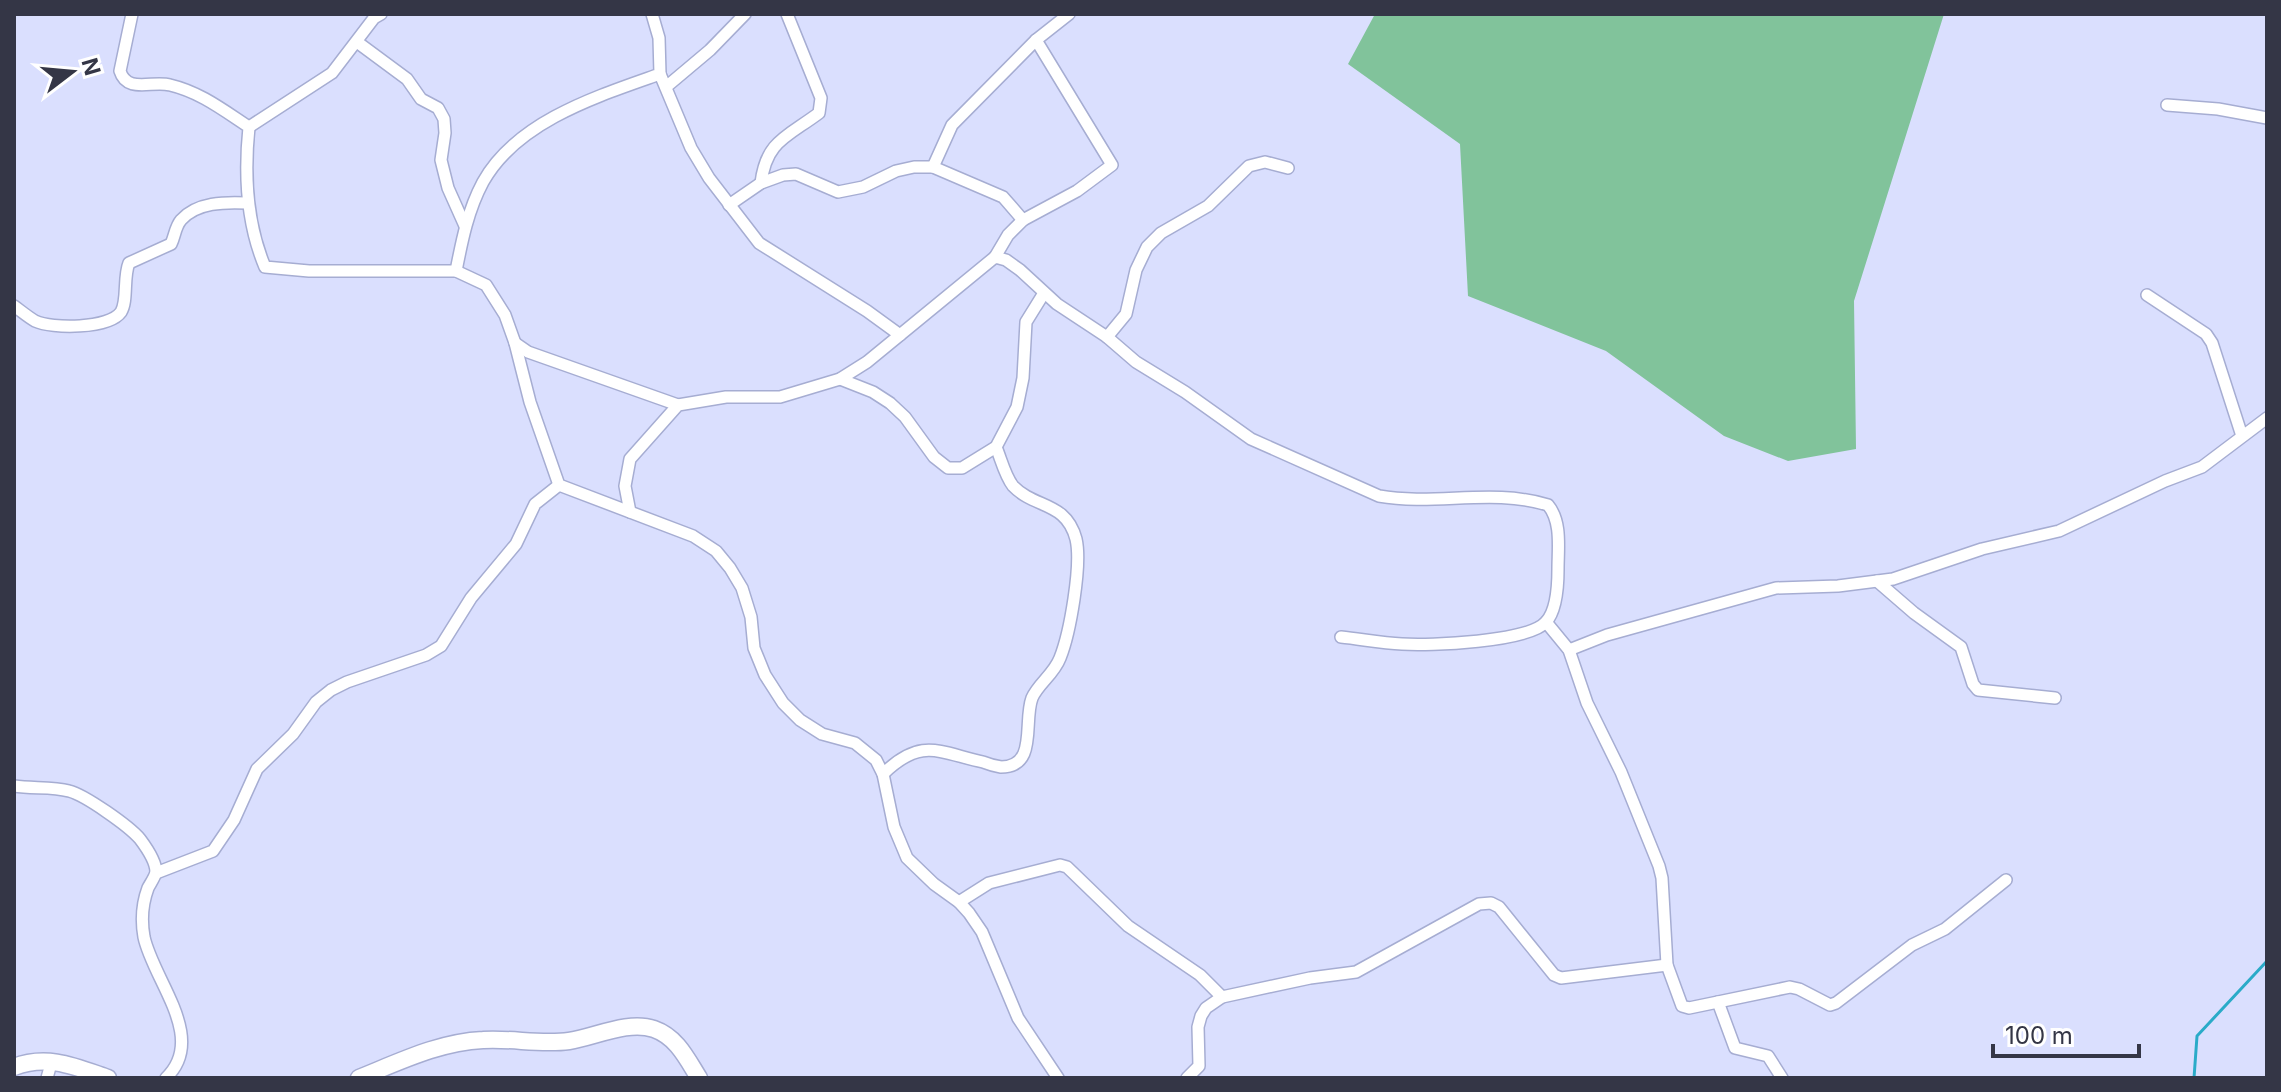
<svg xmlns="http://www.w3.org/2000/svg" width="2281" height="1092" font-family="Inter,sans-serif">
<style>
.green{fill:#81c39b}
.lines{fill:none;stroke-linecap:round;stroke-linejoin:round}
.stream{stroke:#2aabc8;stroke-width:3}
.street-casing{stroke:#a6add2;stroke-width:14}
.secondary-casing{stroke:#a6add2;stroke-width:19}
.street{stroke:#fff;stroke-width:11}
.secondary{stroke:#fff;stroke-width:16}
</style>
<rect width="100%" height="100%" fill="#dadffe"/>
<polygon class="green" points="1375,14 1944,14 1854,301 1856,449 1788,461 1724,436 1606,351 1468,296 1460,144 1348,64"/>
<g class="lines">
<polyline class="stream" points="2194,1078 2197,1036 2267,961"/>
<defs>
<g id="street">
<path d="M132,14l-12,57c7,23 33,9 50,14 30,7 53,25 79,42 -5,48 -3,95 16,140l44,4h147l30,14 19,30 10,28 15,59 29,83 134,51 23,15 14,17 12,20 9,29 3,31 11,27 18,28 17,17 22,14 33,9 21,17 7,14 11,53 13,31 27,26 25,18 10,11 13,19 36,86 40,60"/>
<polyline points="357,42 407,79 421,99 438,108 444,119 445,133 441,160 448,188 465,226"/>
<polyline points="660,74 691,148 709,178 759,243 867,311 900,335"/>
<polyline points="666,87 710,50 745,14"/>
<polyline points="2167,105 2218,109 2267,118"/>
<polyline points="249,127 332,73 374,18 381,14"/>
<polyline points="933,167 952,125 1036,40 1069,14"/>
<path d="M761,183c5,-42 26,-46 58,-70l2,-15 -34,-84"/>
<polyline points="729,205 761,183 783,175 796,174 838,192 863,187 896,171 914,167 933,167 1003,197 1023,220"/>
<polyline points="995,257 1008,235 1023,220 1077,191 1112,165 1036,40"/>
<path d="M456,271c6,-31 12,-61 27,-89 34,-61 115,-86 177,-108l-1,-36 -7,-24"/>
<polyline points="2147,295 2206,334 2212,343 2242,436"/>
<path d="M14,306c7,5 14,11 21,15 17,8 74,8 86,-9 7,-11 2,-35 8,-49l42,-19c4,-8 4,-17 10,-24 16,-18 44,-18 66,-17"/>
<polyline points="1107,337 1126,314 1136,270 1147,247 1161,233 1208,206 1249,166 1265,162 1288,168"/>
<polyline points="515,343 528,352 678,405"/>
<polyline points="840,379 873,392 890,403 905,417 934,457 948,468 962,468 996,447 1017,407 1023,378 1026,322 1044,293"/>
<path d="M630,512l-5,-26 5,-27 48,-54 48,-8h54l60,-18 27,-17 128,-105 11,3 14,10 37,34 50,33 29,25 49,30 66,47 128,57c56,10 114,-8 169,9 14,17 10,43 10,64 0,16 -1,41 -12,53 -18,20 -117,24 -144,22 -21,-1 -41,-5 -61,-7"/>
<polyline points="1877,581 1914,613 1961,647 1973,684 1978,690 2055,698"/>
<polyline points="1546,622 1569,650 1587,703 1621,772 1659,866 1662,878 1667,965 1682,1006 1689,1008 1790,987 1799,989 1830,1005 1836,1003 1912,945 1945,929 2006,880"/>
<polyline points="1569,650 1607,635 1776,588 1838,586 1893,579 1982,549 2059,531 2165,481 2202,467 2267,418"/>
<path d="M883,774c38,-37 55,-22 100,-12 5,2 12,4 18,5 37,0 22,-45 31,-69 6,-14 22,-24 28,-40 10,-25 22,-93 16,-119 -10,-38 -41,-30 -63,-53 -8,-10 -12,-27 -17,-39"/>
<path d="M14,786c18,3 38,0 55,5 16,4 60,35 71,48 6,8 16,22 16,33 -1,5 -6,12 -8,16 -6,16 -7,32 -4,49 9,43 64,101 22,141"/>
<polyline points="156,873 213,851 234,820 257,769 293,734 316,702 331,690 347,682 426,655 441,646 471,598 516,544 535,504 559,485"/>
<polyline points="959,902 989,883 1060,865 1067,867 1128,926 1200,975 1222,997"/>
<polyline points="1718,1002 1735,1048 1768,1056 1782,1078"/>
<polyline points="47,1078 52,1060"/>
<polyline points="1187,1078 1199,1066 1198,1027 1201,1016 1206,1008 1222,997 1310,978 1356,972 1479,904 1491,903 1499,907 1554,975 1561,978 1667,965"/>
</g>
<g id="secondary">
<path d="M14,1067c34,-13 62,0 94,11"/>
<path d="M359,1078c40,-16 80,-36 124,-38 29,-2 57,5 86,1 26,-4 59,-21 85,-12 23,8 33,30 45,49"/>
</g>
</defs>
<use href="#street" class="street-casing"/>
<use href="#secondary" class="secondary-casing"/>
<use href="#street" class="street"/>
<use href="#secondary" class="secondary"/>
</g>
<rect width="2281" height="1092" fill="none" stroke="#343646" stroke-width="32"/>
<g transform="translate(72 72) rotate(74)" stroke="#ffffff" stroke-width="6" paint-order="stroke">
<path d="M0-6L14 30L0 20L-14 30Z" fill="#343646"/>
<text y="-12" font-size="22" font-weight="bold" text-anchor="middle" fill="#343646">N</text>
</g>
<path d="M1993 1044v12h146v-12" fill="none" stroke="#343646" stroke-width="4"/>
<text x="2005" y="1044" font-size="24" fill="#343646" stroke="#ffffff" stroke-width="6" paint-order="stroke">100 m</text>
</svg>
